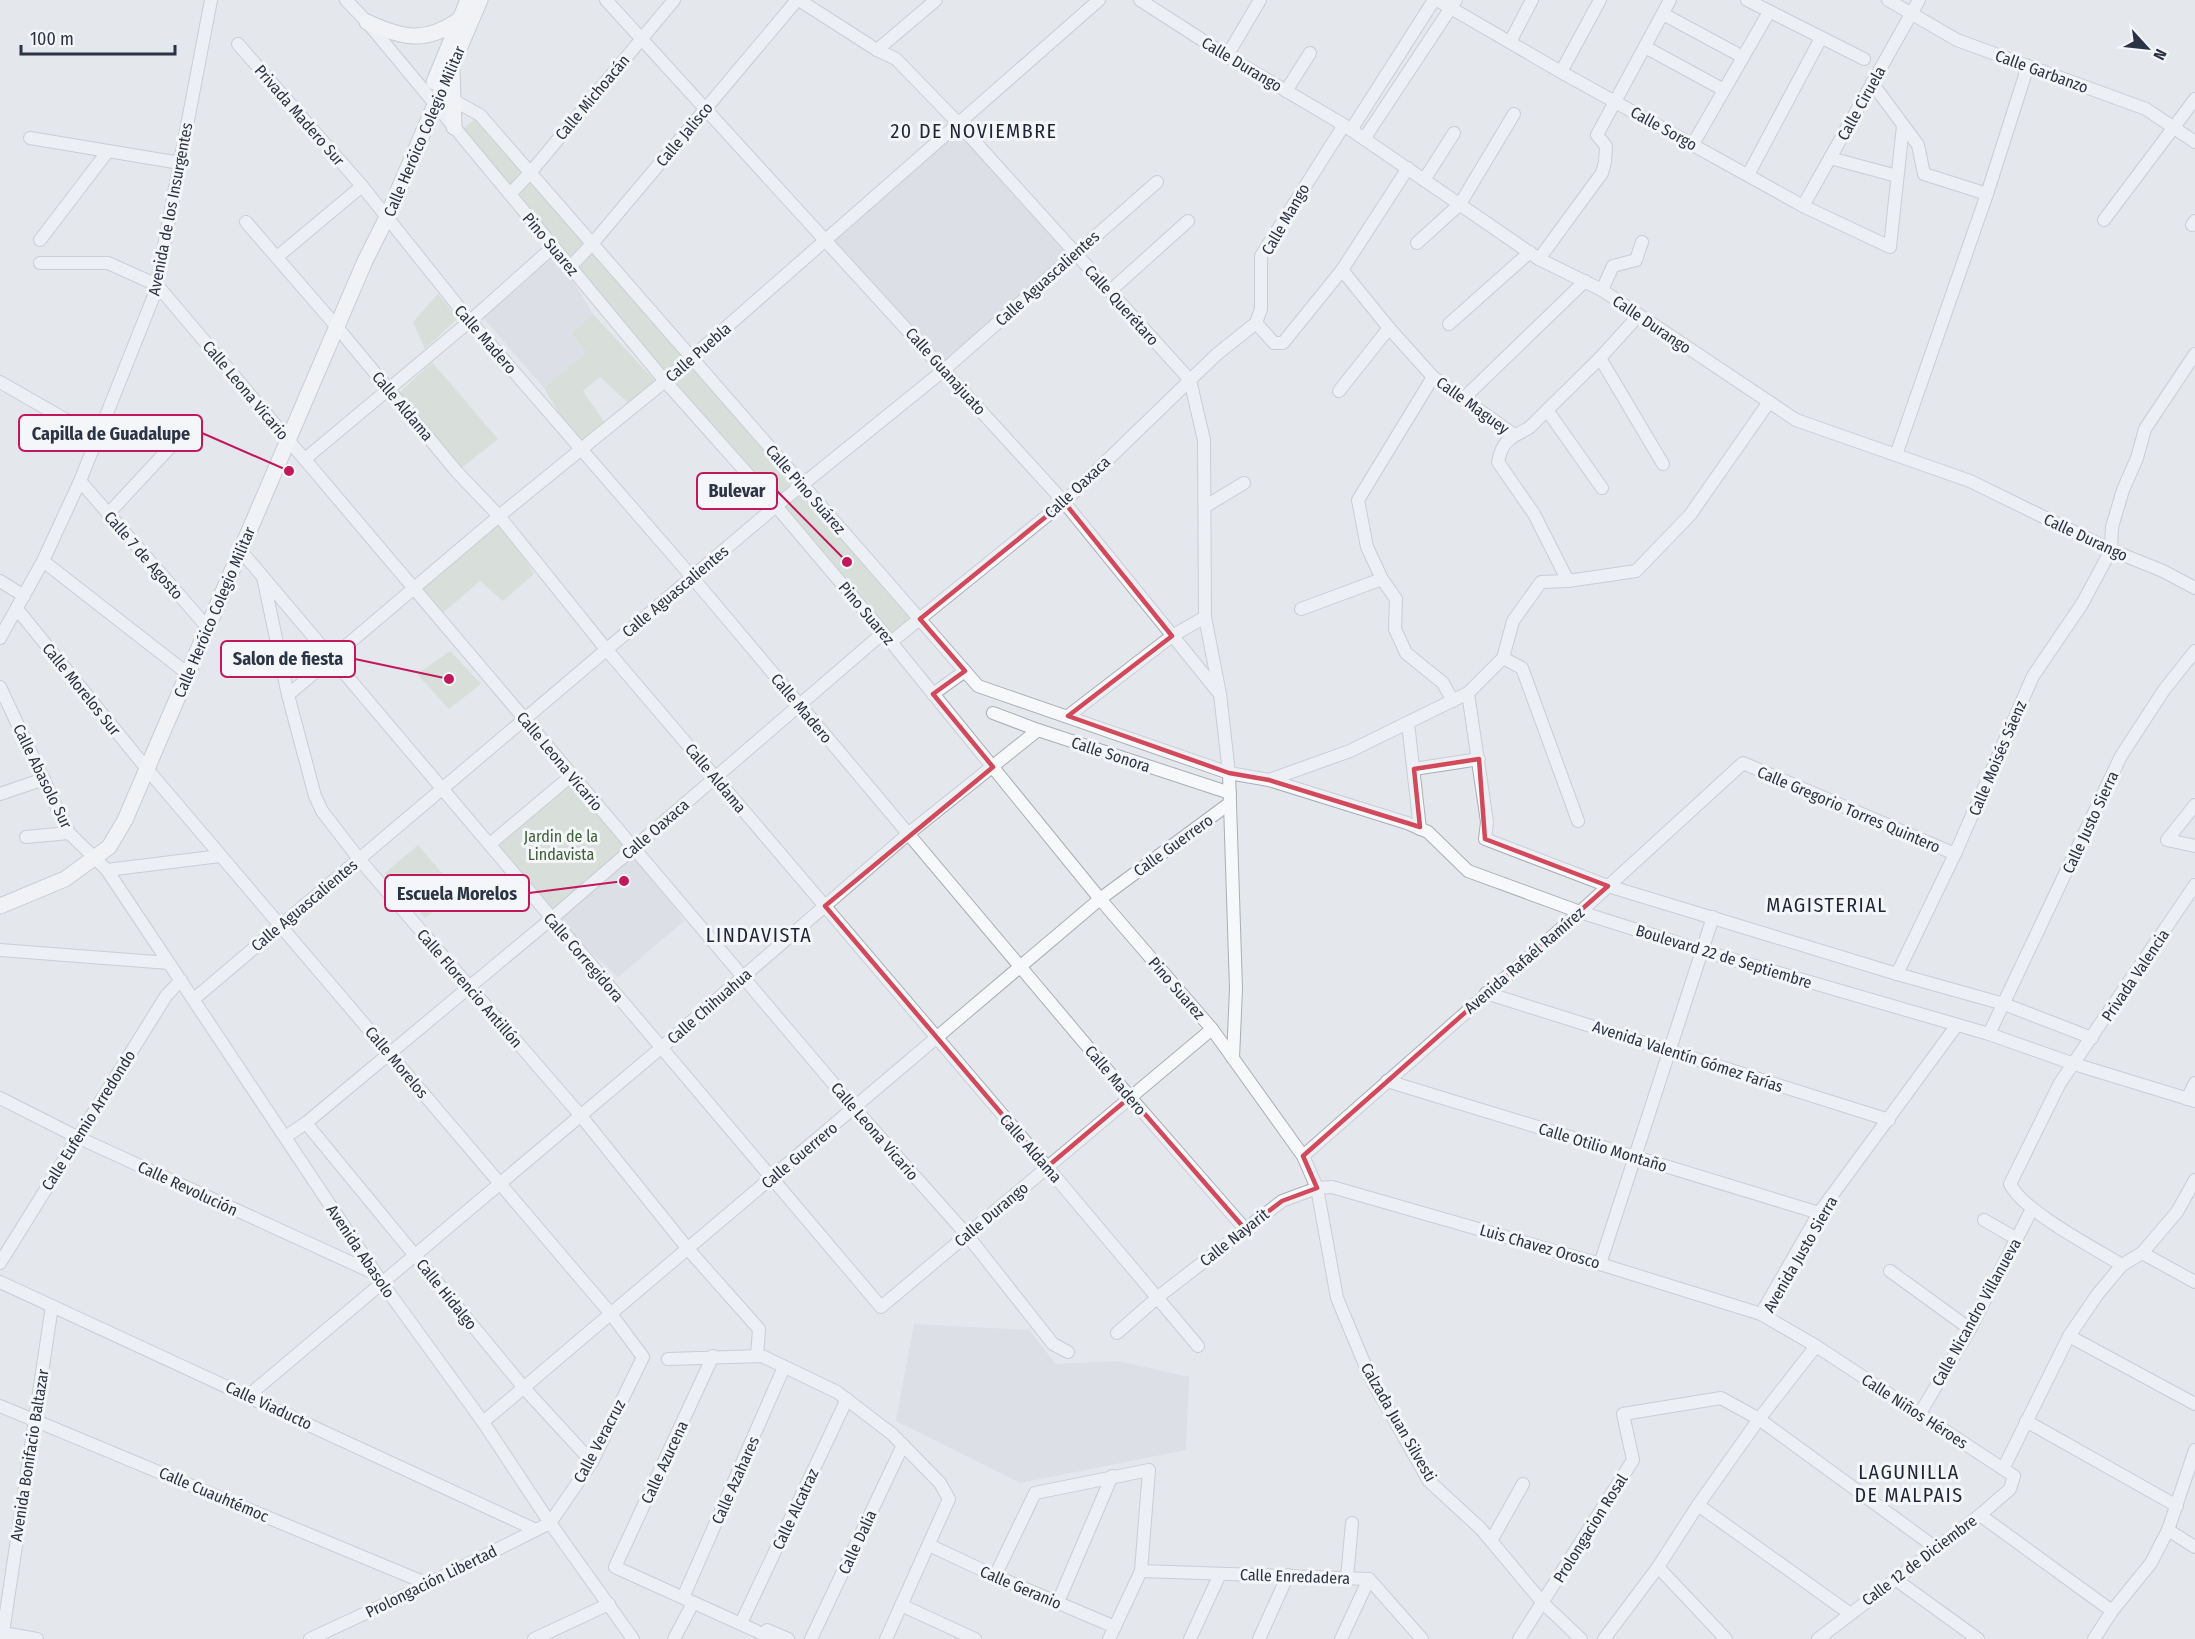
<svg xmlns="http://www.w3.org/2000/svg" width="2195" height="1639" font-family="'Fira Sans Condensed',sans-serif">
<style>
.built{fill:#d2d6de}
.green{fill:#c9d6c5}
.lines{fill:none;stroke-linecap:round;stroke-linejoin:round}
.minor-casing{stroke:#a9aeb7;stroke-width:14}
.major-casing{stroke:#a3abb8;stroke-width:17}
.minor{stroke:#f7f8fa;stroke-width:12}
.major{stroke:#fff;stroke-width:15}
.marked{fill:none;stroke:#d1495b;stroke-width:4.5;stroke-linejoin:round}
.labels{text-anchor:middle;stroke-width:6;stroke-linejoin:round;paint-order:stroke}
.street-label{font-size:16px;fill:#2b3445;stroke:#f4f6f9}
.park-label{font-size:16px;fill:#3f6138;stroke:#f4f6f9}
.quarter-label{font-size:20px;letter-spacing:1.5px;fill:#1d2536;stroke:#f4f6f9}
.leader{fill:none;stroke:#c2185b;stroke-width:2}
.callout-dot{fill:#c2185b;stroke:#f4f6f9;stroke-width:2}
.callout{fill:#f4f6f9;stroke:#c2185b;stroke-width:2}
.callout-label{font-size:18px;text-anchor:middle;font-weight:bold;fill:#2b3445}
</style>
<rect width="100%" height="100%" fill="#e4e7ec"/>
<g class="built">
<polygon points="958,123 1075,252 944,370 826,239"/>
<polygon points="553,249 593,314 571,333 586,352 544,388 480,314"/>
<polygon points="632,846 684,921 618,977 551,916"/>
<polygon points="914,1324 1029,1330 1056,1364 1117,1361 1189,1377 1186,1450 1020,1483 896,1421"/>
</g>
<g class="green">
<polygon points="480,115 920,619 891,642 459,132"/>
<polygon points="438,294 458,318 425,349 413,322"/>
<polygon points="593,314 657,383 628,403 600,377 583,391 607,426 579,447 544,388 586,352 571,333"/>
<polygon points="432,362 498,439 459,470 396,396"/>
<polygon points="498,517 534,574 503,601 480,581 438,617 414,588"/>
<polygon points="450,651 481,684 449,709 417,674"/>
<polygon points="572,775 632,846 551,916 490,844"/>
<polygon points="418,845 459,893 425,918 385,873"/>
</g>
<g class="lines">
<defs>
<g id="minor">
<polyline points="346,0 367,22 665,381 776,506 891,642 1100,899 1212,1029 1303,1156 1317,1188 1337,1298 1370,1377 1429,1481 1481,1529 1543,1603 1581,1639"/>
<polyline points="606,0 1064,502 1219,693"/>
<polyline points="799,0 877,50 896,59 958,123 1190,380 1204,440 1205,617 1220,694 1229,773 1236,989 1233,1058"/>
<polyline points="1140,0 1227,56 1344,125 1539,259 1602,290 1796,420 1970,481 2111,550 2163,571 2195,588"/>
<polyline points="1437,0 1561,72 1803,206 1890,247 1903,126"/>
<polyline points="1747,0 1864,59"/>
<polyline points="1888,0 1957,40 2146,109 2195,142"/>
<polyline points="1663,14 1743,57"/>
<polyline points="1510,42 1532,0"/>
<polyline points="238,44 362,186 470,321 692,577 1130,1097 1245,1229"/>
<polyline points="1645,47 1724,90"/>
<polyline points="877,50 936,0"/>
<polyline points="1227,56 1260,0"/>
<polyline points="1561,72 1600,0"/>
<polyline points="1872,83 1918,145 1924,174 1987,194"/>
<polyline points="1286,91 1310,53"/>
<polyline points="453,100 480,115 978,686 1229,773 1269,780 1350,751 1468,693 1503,658 1513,621 1541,582 1568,581 1636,571 1690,515 1769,402"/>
<polyline points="1351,130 1434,0"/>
<polyline points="30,138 180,163"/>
<polyline points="1364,139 1456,0"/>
<polyline points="1693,144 1769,12"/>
<polyline points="1830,158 1897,176"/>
<polyline points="1748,175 1821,38"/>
<polyline points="1424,180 1454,133"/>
<polyline points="510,194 530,173 674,0"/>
<polyline points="1803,206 1919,0"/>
<polyline points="2104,220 2195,99"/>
<polyline points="246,222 337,327 457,472 499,516 606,649 1047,1167 1198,1346"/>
<polyline points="2192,225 2195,221"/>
<polyline points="40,240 108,151"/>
<polyline points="1417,243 1460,204 1514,114"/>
<polyline points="277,257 362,186"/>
<polyline points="1539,259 1602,173 1605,162 1606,146 1597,135 1670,0"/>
<polyline points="40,263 108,263 157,285 854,1108 967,1235 1053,1344 1068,1352"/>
<polyline points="570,267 592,244 797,0"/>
<polyline points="1342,270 1389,328 1433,377 1514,435"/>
<polyline points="1602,290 1613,266 1636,260 1642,242"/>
<polyline points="1110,291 1188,221"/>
<polyline points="1256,323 1274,343 1283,343 1342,270 1408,168"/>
<polyline points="1256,323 1261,309 1261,256 1344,125"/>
<polyline points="1449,324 1530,252"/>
<polyline points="1600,358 1663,464"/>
<polyline points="1433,377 1358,500 1367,547 1382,579 1396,599 1395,629 1406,653 1443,683 1453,701"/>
<polyline points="0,382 96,437"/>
<polyline points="1339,391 1389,328"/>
<polyline points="1464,398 1585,281"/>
<polyline points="1547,410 1602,488"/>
<polyline points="1896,455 1987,194 2028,66"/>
<polyline points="305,459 470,321 553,247"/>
<polyline points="80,481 208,628"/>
<polyline points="1206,506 1244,483"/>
<polyline points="108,514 174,443"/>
<polyline points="241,551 881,1307 1212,1029"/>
<polyline points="43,561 188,674"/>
<polyline points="263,577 288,695 315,796 322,811 359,859 581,1116 688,1249 759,1329 757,1356"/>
<polyline points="0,581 24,596"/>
<path d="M1568,581l-34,-67 -36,-52c4,-21 13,-25 31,-34l71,-70 39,-43"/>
<polyline points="17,609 147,769 611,1314 643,1357 592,1462 550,1523 428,1584 310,1639"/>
<polyline points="1301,609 1382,579"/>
<polyline points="0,638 43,561 80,481 155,293 211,0"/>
<polyline points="891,642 1064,502 1216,355 1256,323"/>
<polyline points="1503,658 1522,668 1578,821"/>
<polyline points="0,687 69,833 107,870 382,1283 483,1422 550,1523 633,1639"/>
<polyline points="1468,693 1487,822 1485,839 1608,886 1897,974 2004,1004 2092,1038"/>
<polyline points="933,694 965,671"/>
<polyline points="288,695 499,516 665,381 1099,0"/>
<polyline points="993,713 1038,730 1230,793"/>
<polyline points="1068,716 1172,636 1205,617"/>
<polyline points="1408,723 1420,829"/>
<polyline points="1414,769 1479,759"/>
<polyline points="1269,780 1407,823 1428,832 1468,871 1580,912 1703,951 1989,1034 2074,1064 2195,1101"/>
<polyline points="0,794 44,779"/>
<polyline points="2195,805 2167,840 2195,846"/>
<polyline points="26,837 69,833"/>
<polyline points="490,844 572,775"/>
<polyline points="107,870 220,856"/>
<polyline points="0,950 169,963"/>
<polyline points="1897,974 1955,854 2033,676 2082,604 2111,550 2112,527 2123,490 2137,458 2145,429 2195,354"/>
<polyline points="1486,993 1889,1120"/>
<polyline points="194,999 776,506 944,370 1157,182"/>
<polyline points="1989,1034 2121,756 2164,690 2195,651"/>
<polyline points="1387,1081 1819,1213"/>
<polyline points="0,1098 77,1137 376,1274"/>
<polyline points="2187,1099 2195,1083"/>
<polyline points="306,1123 524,1388 592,1462"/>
<polyline points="285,1137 306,1123 551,919 883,633"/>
<polyline points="1303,1156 1580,912 1743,763 1955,854"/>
<polyline points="1984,1220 2017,1239"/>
<polyline points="2142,1253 2195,1282"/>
<polyline points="0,1263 166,996 181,980"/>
<polyline points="1600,1264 1713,917"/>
<path d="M2122,1265c-28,-17 -99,-54 -112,-81l50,-101 135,-198"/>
<polyline points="1890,1271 1970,1329"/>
<polyline points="0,1282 536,1530"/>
<polyline points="1761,1314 1819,1213 1957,1025"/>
<polyline points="1117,1333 1158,1297 1282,1201 1317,1188 1332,1187 1600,1264 1761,1314 1816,1346 2014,1476 2010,1489 1980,1515 1818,1639"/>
<polyline points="2069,1336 2195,1404"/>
<polyline points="713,1356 615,1567 774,1639"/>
<polyline points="668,1359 762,1356 837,1392 892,1434 940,1483 949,1499 886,1639"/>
<polyline points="249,1395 662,1047 908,834 1038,730"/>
<polyline points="0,1406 428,1584"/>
<polyline points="1919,1415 1970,1329 2032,1209"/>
<polyline points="2026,1421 2177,1506"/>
<polyline points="483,1422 1100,899 1230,803"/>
<polyline points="2003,1469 2069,1336 2097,1295 2122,1265 2142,1253 2177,1212 2195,1180"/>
<polyline points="1698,1505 1849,1613"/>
<polyline points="1980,1515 2112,1611"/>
<polyline points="2168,1530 2195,1547"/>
<polyline points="1491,1541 1523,1484"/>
<polyline points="929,1545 995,1576 1115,1627"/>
<polyline points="1658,1567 1726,1639"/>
<polyline points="1141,1571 1369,1579 1422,1639"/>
<polyline points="995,1576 1035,1493 1149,1470 1141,1571 1109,1639"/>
<polyline points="1347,1578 1352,1523"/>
<polyline points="1895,1579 1978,1639"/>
<polyline points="685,1593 784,1367"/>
<polyline points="1058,1602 1112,1476"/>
<polyline points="901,1605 975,1639"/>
<polyline points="743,1619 847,1399"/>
<polyline points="767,1630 788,1639"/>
<polyline points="3,1633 37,1639"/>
<polyline points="2,1639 52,1306"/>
<polyline points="534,1639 609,1604"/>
<polyline points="674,1639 693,1603"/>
<polyline points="811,1639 903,1445"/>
<polyline points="1190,1639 1220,1574"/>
<polyline points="1259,1639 1288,1575"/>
<polyline points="1341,1639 1369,1579"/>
<polyline points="1519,1639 1633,1460 1623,1414 1721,1398 1759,1419 1936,1548"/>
<polyline points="1604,1639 1658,1567 1698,1505 1759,1419 1816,1346"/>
<polyline points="2094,1639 2112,1611 2151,1563 2168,1530 2195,1450"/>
</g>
<g id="major">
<path d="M367,22c35,16 58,22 92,-2"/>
<polyline points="452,70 454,127"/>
<polyline points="434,82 468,0"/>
<polyline points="0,906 65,879 109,847 125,820 365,261 386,219 480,0"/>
</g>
</defs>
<use href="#minor" class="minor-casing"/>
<use href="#major" class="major-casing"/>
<use href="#minor" class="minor"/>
<use href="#major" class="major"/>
</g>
<path d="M0 0H2195V1639H0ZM1064,502l108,134 -104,80 161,57 40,7 151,47 -6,-58 65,-10 6,80 123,47 -305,270 14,32 -35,13 -37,28 -115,-132 -83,70 -222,-261 168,-139 -60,-73 32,-23 -45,-52z" fill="#e4e7ec" fill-opacity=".55" fill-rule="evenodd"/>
<path class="marked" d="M1064,502l108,134 -104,80 161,57 40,7 151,47 -6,-58 65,-10 6,80 123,47 -305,270 14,32 -35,13 -37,28 -115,-132 -83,70 -222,-261 168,-139 -60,-73 32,-23 -45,-52z"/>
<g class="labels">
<g class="street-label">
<text transform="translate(1242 64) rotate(31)" y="6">Calle Durango</text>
<text transform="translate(2042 71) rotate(20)" y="6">Calle Garbanzo</text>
<text transform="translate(592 97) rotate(-50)" y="6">Calle Michoacán</text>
<text transform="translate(1861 103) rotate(-61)" y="6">Calle Ciruela</text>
<text transform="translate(300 115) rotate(49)" y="6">Privada Madero Sur</text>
<text transform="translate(1664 128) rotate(29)" y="6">Calle Sorgo</text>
<text transform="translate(424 131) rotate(-67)" y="6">Calle Heróico Colegio Militar</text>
<text transform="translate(684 134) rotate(-50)" y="6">Calle Jalisco</text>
<text transform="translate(170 209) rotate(-79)" y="6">Avenida de los Insurgentes</text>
<text transform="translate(1285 219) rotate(-60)" y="6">Calle Mango</text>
<text transform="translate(551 244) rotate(50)" y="6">Pino Suarez</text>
<text transform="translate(1047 278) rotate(-42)" y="6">Calle Aguascalientes</text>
<text transform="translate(1122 305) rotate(48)" y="6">Calle Querétaro</text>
<text transform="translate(1652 324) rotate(34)" y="6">Calle Durango</text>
<text transform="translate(486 339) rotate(49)" y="6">Calle Madero</text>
<text transform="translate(698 352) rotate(-41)" y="6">Calle Puebla</text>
<text transform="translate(946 371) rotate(48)" y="6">Calle Guanajuato</text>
<text transform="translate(246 390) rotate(50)" y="6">Calle Leona Vicario</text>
<text transform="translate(1473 405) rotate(36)" y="6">Calle Maguey</text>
<text transform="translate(403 406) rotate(50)" y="6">Calle Aldama</text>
<text transform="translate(1077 487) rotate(-43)" y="6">Calle Oaxaca</text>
<text transform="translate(806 489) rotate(49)" y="6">Calle Pino Suárez</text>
<text transform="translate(2086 537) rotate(25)" y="6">Calle Durango</text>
<text transform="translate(144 555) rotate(49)" y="6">Calle 7 de Agosto</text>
<text transform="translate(675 591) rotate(-40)" y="6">Calle Aguascalientes</text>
<text transform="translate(214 612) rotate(-67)" y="6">Calle Heróico Colegio Militar</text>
<text transform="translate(867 613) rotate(50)" y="6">Pino Suarez</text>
<text transform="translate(82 689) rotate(51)" y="6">Calle Morelos Sur</text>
<text transform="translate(802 708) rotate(50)" y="6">Calle Madero</text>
<text transform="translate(1111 754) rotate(18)" y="6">Calle Sonora</text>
<text transform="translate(1997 758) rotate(-67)" y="6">Calle Moisés Sáenz</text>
<text transform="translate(560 761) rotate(50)" y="6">Calle Leona Vicario</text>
<text transform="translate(43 776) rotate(64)" y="6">Calle Abasolo Sur</text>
<text transform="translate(716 778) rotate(50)" y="6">Calle Aldama</text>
<text transform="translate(1849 809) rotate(23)" y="6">Calle Gregorio Torres Quintero</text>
<text transform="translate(2090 822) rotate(-65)" y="6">Calle Justo Sierra</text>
<text transform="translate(655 829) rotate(-41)" y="6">Calle Oaxaca</text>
<text transform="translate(1173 845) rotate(-36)" y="6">Calle Guerrero</text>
<text transform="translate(304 905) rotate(-40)" y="6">Calle Aguascalientes</text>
<text transform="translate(1724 956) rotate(17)" y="6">Boulevard 22 de Septiembre</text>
<text transform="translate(584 957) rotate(49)" y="6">Calle Corregidora</text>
<text transform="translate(1524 960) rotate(-41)" y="6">Avenida Rafaél Ramírez</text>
<text transform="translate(2135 975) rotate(-56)" y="6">Privada Valencia</text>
<text transform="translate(470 988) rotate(49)" y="6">Calle Florencio Antillón</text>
<text transform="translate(1177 988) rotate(49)" y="6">Pino Suarez</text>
<text transform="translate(709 1006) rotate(-41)" y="6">Calle Chihuahua</text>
<text transform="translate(1688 1056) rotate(18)" y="6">Avenida Valentín Gómez Farías</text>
<text transform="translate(397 1062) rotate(50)" y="6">Calle Morelos</text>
<text transform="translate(1116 1080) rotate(50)" y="6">Calle Madero</text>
<text transform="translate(88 1120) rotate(-58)" y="6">Calle Eufemio Arredondo</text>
<text transform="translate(875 1131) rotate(49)" y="6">Calle Leona Vicario</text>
<text transform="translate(1603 1147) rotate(17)" y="6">Calle Otilio Montaño</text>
<text transform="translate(1031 1148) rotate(49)" y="6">Calle Aldama</text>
<text transform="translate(799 1155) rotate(-40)" y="6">Calle Guerrero</text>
<text transform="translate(188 1188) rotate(25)" y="6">Calle Revolución</text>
<text transform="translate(991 1214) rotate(-40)" y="6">Calle Durango</text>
<text transform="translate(1234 1237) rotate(-38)" y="6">Calle Nayarit</text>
<text transform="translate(1540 1246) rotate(16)" y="6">Luis Chavez Orosco</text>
<text transform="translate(361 1251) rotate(56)" y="6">Avenida Abasolo</text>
<text transform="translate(1800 1254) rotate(-60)" y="6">Avenida Justo Sierra</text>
<text transform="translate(447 1294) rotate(51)" y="6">Calle Hidalgo</text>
<text transform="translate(1976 1312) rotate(-61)" y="6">Calle Nicandro Villanueva</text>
<text transform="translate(269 1405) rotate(25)" y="6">Calle Viaducto</text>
<text transform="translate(1915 1411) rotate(33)" y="6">Calle Niños Héroes</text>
<text transform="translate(1399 1422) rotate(60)" y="6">Calzada Juan Silvesti</text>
<text transform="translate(599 1441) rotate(-62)" y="6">Calle Veracruz</text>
<text transform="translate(29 1455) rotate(-81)" y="6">Avenida Bonifacio Baltazar</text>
<text transform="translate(664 1462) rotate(-65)" y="6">Calle Azucena</text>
<text transform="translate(735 1480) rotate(-66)" y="6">Calle Azahares</text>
<text transform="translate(214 1494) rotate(23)" y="6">Calle Cuauhtémoc</text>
<text transform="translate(795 1509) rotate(-65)" y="6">Calle Alcatraz</text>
<text transform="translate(1590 1528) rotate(-58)" y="6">Prolongacion Rosal</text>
<text transform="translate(857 1542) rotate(-65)" y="6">Calle Dalia</text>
<text transform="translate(1919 1560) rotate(-37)" y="6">Calle 12 de Diciembre</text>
<text transform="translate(1295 1576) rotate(2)" y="6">Calle Enredadera</text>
<text transform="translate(431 1581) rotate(-26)" y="6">Prolongación Libertad</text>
<text transform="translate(1021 1587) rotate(23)" y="6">Calle Geranio</text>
</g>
<g class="park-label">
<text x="561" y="842">Jardin de la<tspan x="561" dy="18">Lindavista</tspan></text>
</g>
<g class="quarter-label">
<text x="974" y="138">20 DE NOVIEMBRE</text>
<text x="1827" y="912">MAGISTERIAL</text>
<text x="759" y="942">LINDAVISTA</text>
<text x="1909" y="1479">LAGUNILLA<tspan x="1909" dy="23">DE MALPAIS</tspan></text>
</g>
</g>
<path class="leader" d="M289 471L202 433M847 562L777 491M449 679L355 659M624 881L529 893"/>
<g class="callout-dot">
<circle cx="289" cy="471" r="6"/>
<circle cx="847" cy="562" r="6"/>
<circle cx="449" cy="679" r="6"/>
<circle cx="624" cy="881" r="6"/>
</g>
<g class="callout">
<rect x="19" y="415" width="183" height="36" rx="6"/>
<rect x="697" y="473" width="80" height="36" rx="6"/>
<rect x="221" y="641" width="134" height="36" rx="6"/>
<rect x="385" y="875" width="144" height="36" rx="6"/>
</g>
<g class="callout-label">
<text x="111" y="440">Capilla de Guadalupe</text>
<text x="737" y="497">Bulevar</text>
<text x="288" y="665">Salon de fiesta</text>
<text x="457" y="900">Escuela Morelos</text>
</g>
<g transform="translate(2147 48) rotate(117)" stroke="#f4f6f9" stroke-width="4.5" paint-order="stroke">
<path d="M0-4.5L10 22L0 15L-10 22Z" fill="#2b3445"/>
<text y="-9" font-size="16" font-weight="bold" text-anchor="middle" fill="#2b3445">N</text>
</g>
<path d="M21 45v9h154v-9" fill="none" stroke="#2b3445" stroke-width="3"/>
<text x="30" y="45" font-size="18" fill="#2b3445" stroke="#f4f6f9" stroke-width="4.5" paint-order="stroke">100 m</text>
</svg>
